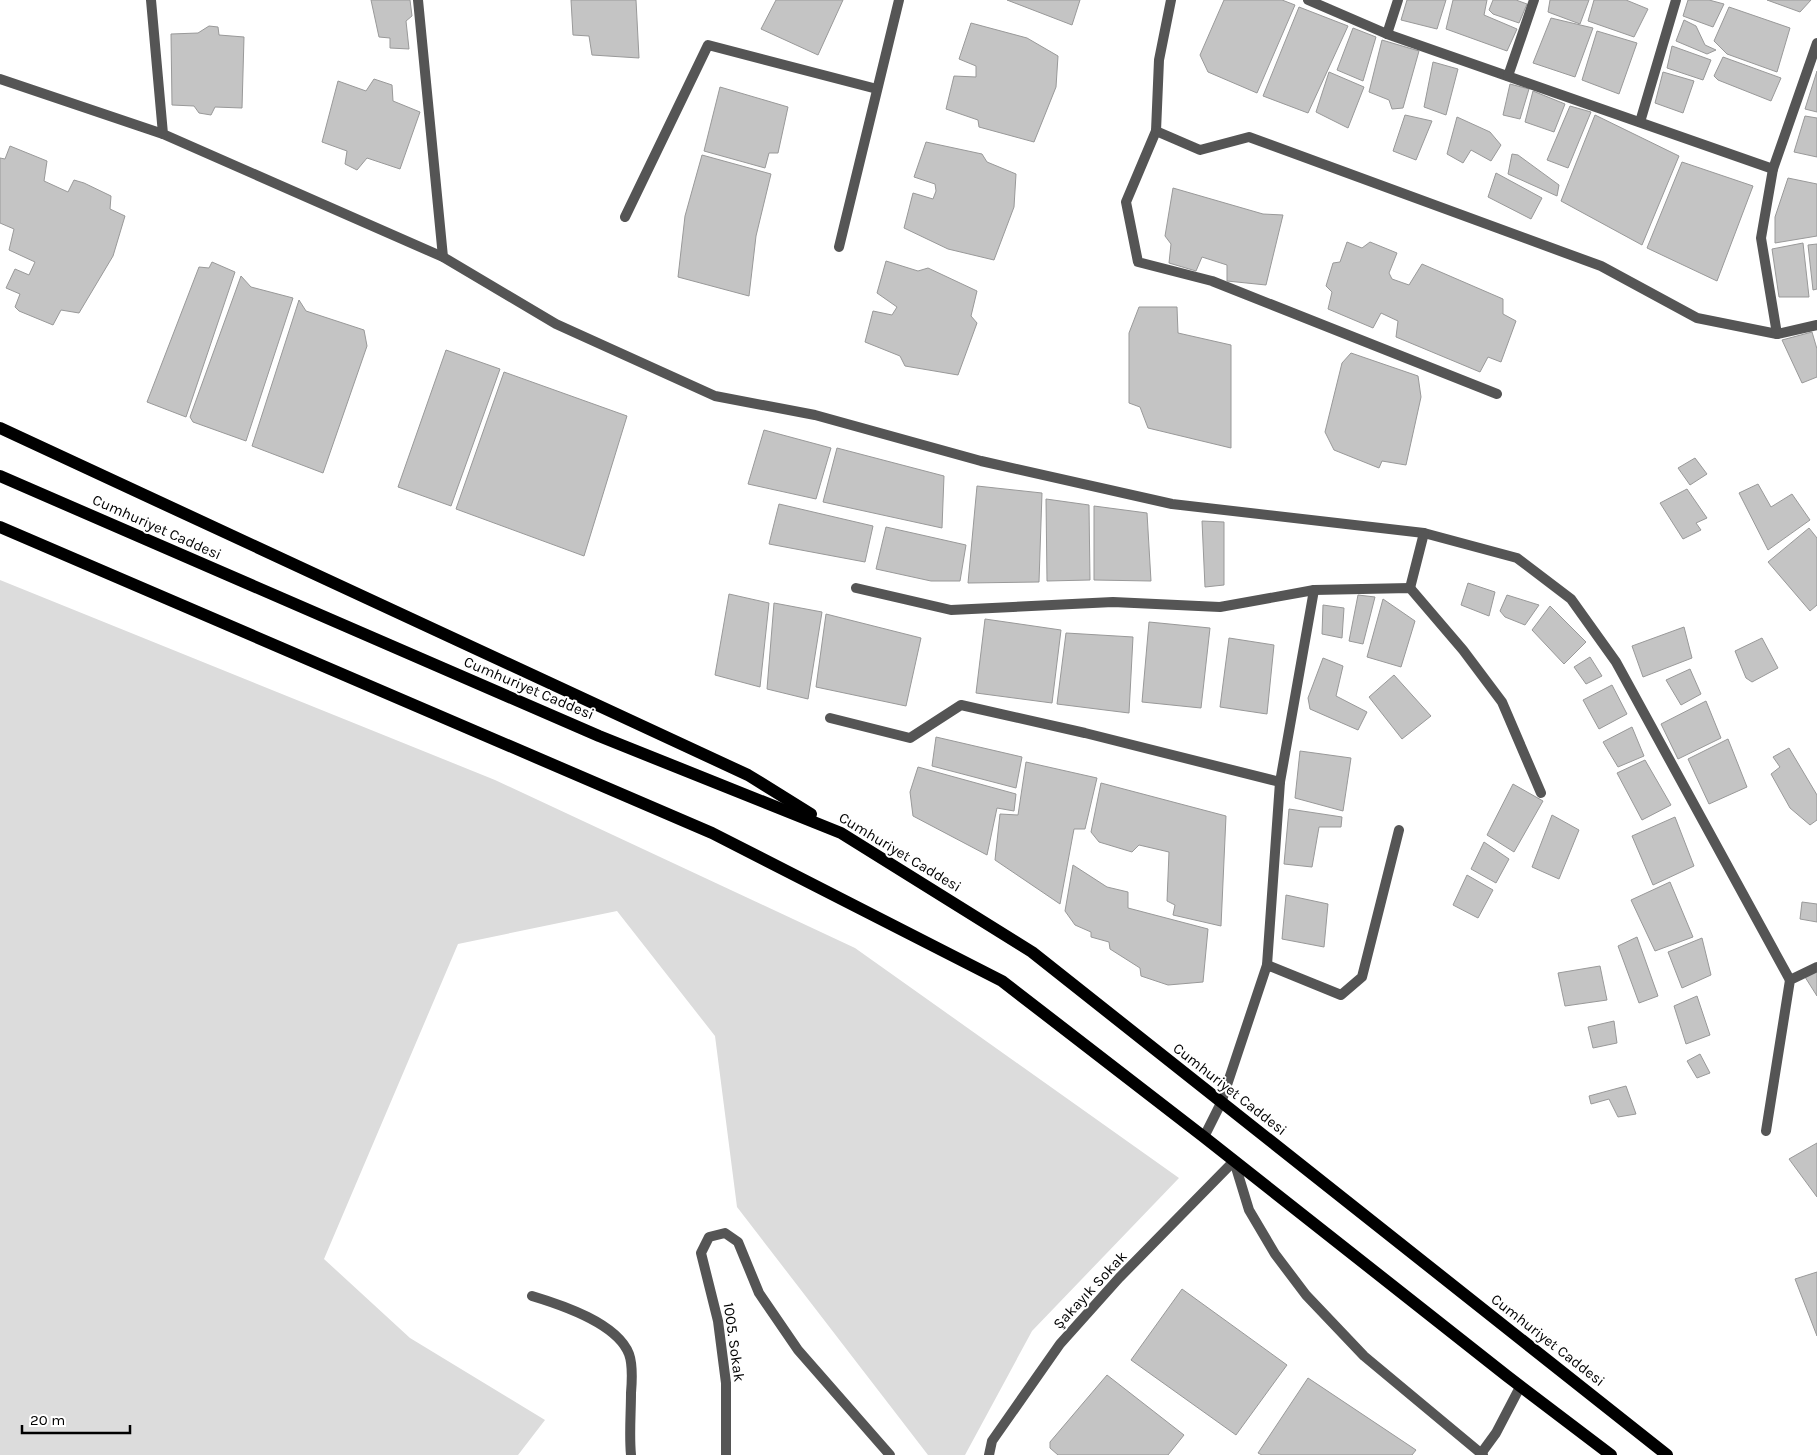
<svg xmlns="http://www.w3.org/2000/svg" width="1817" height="1455" font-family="Karla,sans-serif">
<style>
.green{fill:#dcdcdc}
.building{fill:#c4c4c4;stroke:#999}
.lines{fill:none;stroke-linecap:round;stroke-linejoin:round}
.lane{stroke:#555;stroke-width:10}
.street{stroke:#555;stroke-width:10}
.primary{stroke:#000;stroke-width:12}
.labels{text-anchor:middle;stroke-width:4;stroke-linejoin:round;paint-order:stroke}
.street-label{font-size:15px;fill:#000;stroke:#fff}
</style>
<rect width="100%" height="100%" fill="#fff"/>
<polygon class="green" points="0,580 495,780 855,948 1179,1178 1032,1331 965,1455 928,1455 737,1207 715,1036 617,911 458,944 324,1259 410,1338 545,1420 518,1455 0,1455"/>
<g class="building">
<polygon points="371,0 410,0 412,16 406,21 409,49 390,48 390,38 379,37"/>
<polygon points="571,0 636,0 639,58 592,55 589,36 573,35"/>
<polygon points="776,0 843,0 818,55 761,29"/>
<polygon points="1007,0 1080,0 1072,25"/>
<polygon points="1224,0 1282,0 1295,5 1257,93 1208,72 1200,55"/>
<polygon points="1407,0 1446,0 1437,29 1401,20"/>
<polygon points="1453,0 1487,0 1484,15 1517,29 1507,51 1446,29"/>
<polygon points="1493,0 1516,0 1527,4 1519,23 1493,14 1489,10"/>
<polygon points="1550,0 1589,0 1580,24 1548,12"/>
<polygon points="1594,0 1626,0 1648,9 1634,37 1588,21"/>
<polygon points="1688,0 1709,0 1724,4 1713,27 1683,16"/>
<polygon points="1767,0 1811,0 1800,12"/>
<polygon points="1299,7 1348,26 1308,113 1263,96"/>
<polygon points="1729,7 1790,28 1777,72 1727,54 1714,41"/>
<polygon points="1551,18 1593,28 1575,77 1533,63"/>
<polygon points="1684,20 1696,26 1705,45 1716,50 1707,54 1676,41"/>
<polygon points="971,23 1027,38 1058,56 1056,87 1034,142 979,127 978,120 946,109 954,76 976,77 976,66 959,59"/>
<polygon points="209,26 218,27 219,35 244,37 242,108 215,107 211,115 199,113 194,106 172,105 171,34 198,33"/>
<polygon points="1353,28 1376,37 1363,81 1337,70"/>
<polygon points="1597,31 1637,43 1619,94 1582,80"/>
<polygon points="1382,40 1419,51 1403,108 1392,109 1389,100 1369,92"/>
<polygon points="1672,46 1711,60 1703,80 1667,68"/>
<polygon points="1723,57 1781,78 1771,101 1718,80 1714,76"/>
<polygon points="1433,62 1458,69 1446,115 1424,107"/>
<polygon points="1817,71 1817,112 1805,109"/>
<polygon points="1329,72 1364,87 1348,128 1316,112"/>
<polygon points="1663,72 1694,81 1683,113 1655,103"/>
<polygon points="374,79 392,85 393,101 420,112 400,169 367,158 357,170 345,164 347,151 322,142 338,81 366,91"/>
<polygon points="1510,84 1529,89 1520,119 1503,115"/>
<polygon points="720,87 788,107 778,153 769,153 765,168 704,151"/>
<polygon points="1533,91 1565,104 1554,132 1525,122"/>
<polygon points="1570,106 1591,112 1568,168 1547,160"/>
<polygon points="1405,115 1432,121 1416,160 1393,151"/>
<polygon points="1595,115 1679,156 1642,245 1561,201"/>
<polygon points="1805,116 1817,118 1817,157 1794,152"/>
<polygon points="1457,117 1490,132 1501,145 1491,161 1471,150 1463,163 1447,154"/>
<polygon points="926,142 982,154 987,162 1016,174 1014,207 994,260 948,249 904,228 913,193 933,199 936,191 935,184 914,177"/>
<polygon points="10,146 47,161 44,181 68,192 74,180 84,183 111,196 110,209 125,216 113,256 79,313 61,310 53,325 19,311 15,307 20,294 6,288 15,269 29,275 35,262 9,250 14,229 0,223 0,158 5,159"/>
<polygon points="1512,154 1518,155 1559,185 1557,196 1508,174"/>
<polygon points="702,155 771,174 756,236 749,296 678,277 685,216"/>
<polygon points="1682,162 1753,186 1717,281 1647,248"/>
<polygon points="1496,173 1542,198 1531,219 1488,197"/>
<polygon points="1788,178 1817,184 1817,236 1775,243 1775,217"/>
<polygon points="1173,188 1263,214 1283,215 1266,285 1227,281 1227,265 1202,257 1196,271 1169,263 1171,244 1165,236"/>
<polygon points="1347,242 1362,248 1370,242 1397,253 1389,273 1392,279 1409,285 1422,264 1503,299 1503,314 1516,321 1501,362 1488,357 1480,372 1396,337 1398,321 1381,313 1373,328 1328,309 1332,292 1326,286 1333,263 1340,262"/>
<polygon points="1803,243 1809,297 1779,297 1772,249"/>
<polygon points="1817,244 1817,289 1813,290 1808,245"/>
<polygon points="886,261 918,271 928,268 977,291 971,316 977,323 958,375 905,366 900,356 865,342 873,311 892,315 897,307 877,293"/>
<polygon points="212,262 235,272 186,417 147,402 199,267 209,268"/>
<polygon points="241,276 251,287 293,298 246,441 193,422 190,417"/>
<polygon points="299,300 306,311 364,330 367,346 323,473 252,446"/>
<polygon points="1139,307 1177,307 1178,333 1231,345 1231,448 1148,428 1140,407 1129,403 1129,333"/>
<polygon points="1812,332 1817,349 1817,377 1802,383 1782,340"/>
<polygon points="446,350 500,369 451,506 398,487"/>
<polygon points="1351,353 1418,376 1421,397 1406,465 1382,461 1379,468 1334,450 1325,432 1342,363"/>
<polygon points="504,372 627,416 584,556 456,509"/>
<polygon points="764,430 831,448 816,499 748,484"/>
<polygon points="837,448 944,476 942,528 823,502"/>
<polygon points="1695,458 1707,474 1690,485 1678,468"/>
<polygon points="1758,484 1771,507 1792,494 1810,520 1768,550 1739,493"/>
<polygon points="977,486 1042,493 1039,582 968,583"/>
<polygon points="1687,489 1707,518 1696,523 1701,530 1683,539 1660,503"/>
<polygon points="1046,499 1089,505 1090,580 1047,581"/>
<polygon points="779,504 873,526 865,562 769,544"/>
<polygon points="1094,506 1147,513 1151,581 1094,580"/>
<polygon points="1202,521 1224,522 1224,585 1205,587"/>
<polygon points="886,527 966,545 960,581 931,581 876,569"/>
<polygon points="1809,528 1817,538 1817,605 1810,611 1768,562"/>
<polygon points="1468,583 1495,592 1489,616 1461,605"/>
<polygon points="729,594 769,603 760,687 715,675"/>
<polygon points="1358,595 1375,597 1363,644 1349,641"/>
<polygon points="1507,595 1539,605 1525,625 1505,617 1500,611"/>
<polygon points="1383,599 1415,621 1401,667 1367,657"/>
<polygon points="774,603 822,612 808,699 767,689"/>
<polygon points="1323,605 1344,608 1342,638 1322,634"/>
<polygon points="1550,606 1586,642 1564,664 1532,630"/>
<polygon points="826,614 921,638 906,706 816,687"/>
<polygon points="985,619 1061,630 1052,703 976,693"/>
<polygon points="1149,622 1210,628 1201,708 1142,702"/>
<polygon points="1684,627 1692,658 1643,677 1632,646"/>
<polygon points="1066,633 1133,637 1129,713 1057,704"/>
<polygon points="1229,638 1274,645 1267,714 1220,707"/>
<polygon points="1762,638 1778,668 1752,682 1746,678 1735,651"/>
<polygon points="1590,657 1602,676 1586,684 1574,667"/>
<polygon points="1323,658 1343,666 1336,696 1367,712 1358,730 1310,709 1308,698"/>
<polygon points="1690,669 1701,694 1681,705 1666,680"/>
<polygon points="1394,675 1431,716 1402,739 1369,697"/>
<polygon points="1612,685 1627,714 1599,729 1583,700"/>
<polygon points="1706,701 1721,738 1678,759 1661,724"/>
<polygon points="1632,727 1644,756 1618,767 1603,742"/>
<polygon points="936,737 1022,757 1016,788 932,766"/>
<polygon points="1728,739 1747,787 1709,804 1688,759"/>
<polygon points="1789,748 1817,795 1817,820 1810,825 1790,808 1771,774 1780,767 1773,757"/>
<polygon points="1300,751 1351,758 1343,811 1295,798"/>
<polygon points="1645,760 1671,805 1642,820 1617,773"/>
<polygon points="1026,762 1097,778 1085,829 1074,829 1060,904 995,860 1000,814 1018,815"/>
<polygon points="918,767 1016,794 1014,811 997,808 987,855 913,816 910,792"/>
<polygon points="1101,783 1226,816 1221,926 1173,915 1175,905 1167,901 1169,852 1139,845 1132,852 1099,842 1091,832"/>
<polygon points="1513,784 1543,801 1514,852 1487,835"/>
<polygon points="1289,809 1342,817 1341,827 1319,827 1312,867 1284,864"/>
<polygon points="1552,815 1579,830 1559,879 1532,867"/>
<polygon points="1675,817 1694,866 1653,885 1632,836"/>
<polygon points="1484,842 1509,859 1496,883 1471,869"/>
<polygon points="1073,865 1107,887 1128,892 1128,908 1208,929 1203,982 1168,985 1141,976 1140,968 1110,949 1109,942 1091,937 1091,932 1075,925 1065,911"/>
<polygon points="1467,875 1493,890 1478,918 1453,905"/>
<polygon points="1670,882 1693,937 1655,951 1631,900"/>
<polygon points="1286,895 1328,904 1324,947 1282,939"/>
<polygon points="1802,902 1817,904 1817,922 1800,919"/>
<polygon points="1637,937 1658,996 1639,1003 1618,946"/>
<polygon points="1702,938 1711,975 1682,988 1668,952"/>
<polygon points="1600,966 1607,1000 1565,1006 1558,973"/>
<polygon points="1817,971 1817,996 1805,977"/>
<polygon points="1697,996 1710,1035 1686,1044 1674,1006"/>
<polygon points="1614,1021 1617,1043 1593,1048 1588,1027"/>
<polygon points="1700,1054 1710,1073 1697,1078 1687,1061"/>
<polygon points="1626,1086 1636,1114 1618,1117 1609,1099 1591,1104 1589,1096"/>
<polygon points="1817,1143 1817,1197 1789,1159"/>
<polygon points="1817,1272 1817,1336 1795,1279"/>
<polygon points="1182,1289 1287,1365 1236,1435 1131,1360"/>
<polygon points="1107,1375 1184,1435 1168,1455 1058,1455 1050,1448 1050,1442"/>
<polygon points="1308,1378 1416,1450 1412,1455 1262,1455 1258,1453"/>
</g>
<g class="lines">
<g class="lane">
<polyline points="625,217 708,45 877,89"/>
<polyline points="839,247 899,0"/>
<polyline points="830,718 910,738 961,705 1085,733 1280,782"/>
<polyline points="1267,965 1341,995 1362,977 1399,830"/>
</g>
<g class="street">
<polyline points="151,0 163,134 443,257 556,324 715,396 815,415 981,461 1172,504 1424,533 1517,558 1571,599 1616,662 1790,980"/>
<polyline points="418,0 443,257"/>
<polyline points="1171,0 1159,60 1156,131 1126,202 1138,262 1212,281 1497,394"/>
<polyline points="1308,0 1387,34 1773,169"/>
<polyline points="1387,34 1398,0"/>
<polyline points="1508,76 1534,0"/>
<polyline points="0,79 163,134"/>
<polyline points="1640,122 1676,0"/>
<polyline points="1156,131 1200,150 1249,137 1601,266 1697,318 1777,334 1817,325"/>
<polyline points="1777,334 1761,238 1773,169 1817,43"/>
<polyline points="856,588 951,610 1113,602 1220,607 1314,590 1410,588 1463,650 1502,702 1541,793"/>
<polyline points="1410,588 1424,533"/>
<polyline points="1766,1131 1790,980 1817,967"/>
<polyline points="1204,1137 1221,1103 1267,965 1280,782 1314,590"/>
<path d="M532,1296c30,9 85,27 97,58 4,11 3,27 2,39 0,21 -2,41 0,62"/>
<polyline points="726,1455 726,1383 718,1321 701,1253 709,1237 725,1233 738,1242 759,1293 798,1350 890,1455"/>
<polyline points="989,1455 992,1441 1060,1344 1119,1278 1234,1161 1249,1210 1275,1254 1306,1295 1364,1356 1483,1455"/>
<polyline points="1480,1455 1496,1433 1520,1387"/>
</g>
<g class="primary">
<polyline points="0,428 748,775 811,814"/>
<polyline points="0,476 599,736 841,833 1032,952 1667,1455"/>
<polyline points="0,527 712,833 1002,981 1204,1137 1507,1376 1611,1455"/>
</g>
</g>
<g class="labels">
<g class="street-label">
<text transform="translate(157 527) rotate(24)" y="5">Cumhuriyet Caddesi</text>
<text transform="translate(529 688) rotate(23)" y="5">Cumhuriyet Caddesi</text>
<text transform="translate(900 852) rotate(31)" y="5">Cumhuriyet Caddesi</text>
<text transform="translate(1230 1089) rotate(38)" y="5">Cumhuriyet Caddesi</text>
<text transform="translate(1090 1290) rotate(-47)" y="5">Şakayık Sokak</text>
<text transform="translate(1548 1340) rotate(38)" y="5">Cumhuriyet Caddesi</text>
<text transform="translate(734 1342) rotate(82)" y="5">1005. Sokak</text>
</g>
</g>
<path d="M22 1425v8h108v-8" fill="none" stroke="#000000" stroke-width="2.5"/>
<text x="30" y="1425" font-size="15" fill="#000000" stroke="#ffffff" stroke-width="4" paint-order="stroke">20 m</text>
</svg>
